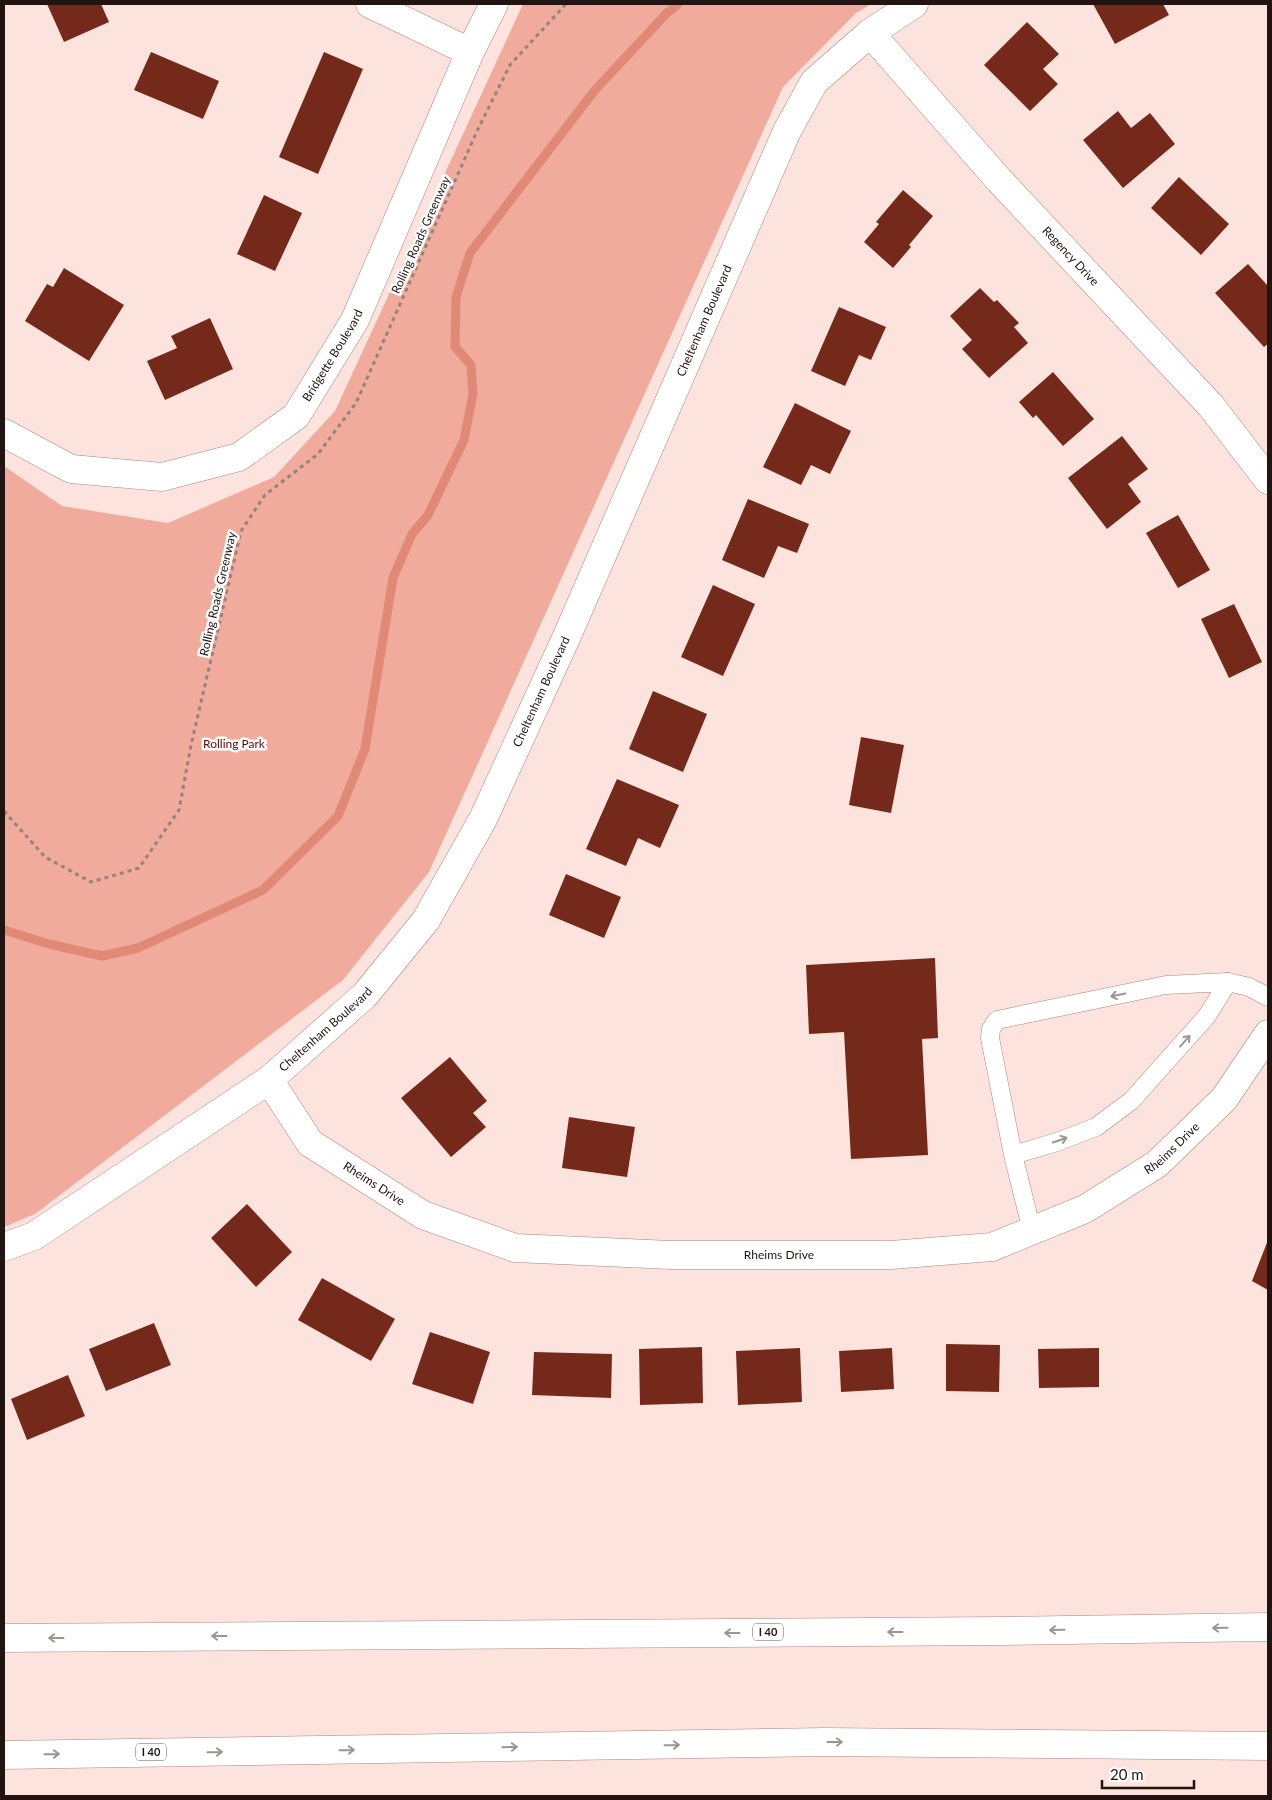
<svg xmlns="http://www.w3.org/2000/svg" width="1272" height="1800" font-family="Lato,sans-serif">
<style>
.green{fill:#f0ab9c}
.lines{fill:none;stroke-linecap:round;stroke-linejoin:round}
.stream{stroke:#df8976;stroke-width:9}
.building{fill:#74291a}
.service-casing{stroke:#ac857c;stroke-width:19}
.minor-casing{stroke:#ac857c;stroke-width:29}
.motorway-casing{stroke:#ac857c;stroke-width:29}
.path{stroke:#96827d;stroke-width:3;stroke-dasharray:4 4;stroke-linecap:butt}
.service{stroke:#fff;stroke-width:18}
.minor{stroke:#fff;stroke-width:28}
.motorway{stroke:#fff;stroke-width:28}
.oneway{stroke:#9c9593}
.labels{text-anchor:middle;stroke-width:5;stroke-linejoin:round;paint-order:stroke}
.shield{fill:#fff;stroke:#645a58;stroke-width:1}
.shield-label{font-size:11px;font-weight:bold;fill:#221410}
.street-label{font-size:12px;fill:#221410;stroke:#fff}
.park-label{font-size:12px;fill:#580a00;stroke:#fff}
</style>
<rect width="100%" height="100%" fill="#fde3dd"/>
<polygon class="green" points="523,4 871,4 856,13 783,87 429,872 343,980 35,1214 4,1227 4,466 62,506 168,523 274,477 335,411"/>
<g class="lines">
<polyline class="stream" points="4,930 49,944 102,956 138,948 263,890 338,816 365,749 393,578 412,534 428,515 464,440 473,394 471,365 455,347 456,297 470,253 595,90 666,14 678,4"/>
</g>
<g class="building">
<polygon points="47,4 101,4 109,22 64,42"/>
<polygon points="1093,4 1163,4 1169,15 1115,44"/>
<polygon points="1027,22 1059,54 1043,69 1058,84 1030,111 984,65"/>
<polygon points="151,52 219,81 203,119 134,90"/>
<polygon points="324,52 363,69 318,174 279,157"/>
<polygon points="1118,111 1131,128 1150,113 1175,144 1123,188 1083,140"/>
<polygon points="1179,177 1229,224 1201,255 1151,208"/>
<polygon points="903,190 933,216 909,245 911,247 893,268 864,242 879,224 876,222"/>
<polygon points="264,195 302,213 275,271 237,254"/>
<polygon points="1248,264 1268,286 1268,344 1264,347 1215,293"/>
<polygon points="64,268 124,305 89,361 25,321 47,284 53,287"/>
<polygon points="980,288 994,302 997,300 1019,323 1014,327 1028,343 989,378 962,349 972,340 950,316"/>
<polygon points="839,307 886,327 871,360 859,355 845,386 811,371"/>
<polygon points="210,318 233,369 165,400 147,361 177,348 171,336"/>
<polygon points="1053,372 1094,419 1063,446 1036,415 1033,418 1019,402"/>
<polygon points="795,403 851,431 830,474 811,465 801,485 763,467"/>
<polygon points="1122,436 1148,469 1128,484 1141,502 1107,529 1068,478"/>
<polygon points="748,499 809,524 797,553 778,546 764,578 722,560"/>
<polygon points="1178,515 1210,570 1178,588 1146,533"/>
<polygon points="713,585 755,604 723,676 681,657"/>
<polygon points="1234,604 1262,662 1229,678 1201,619"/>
<polygon points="653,691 707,714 683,772 629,749"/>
<polygon points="861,737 904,745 891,813 849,805"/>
<polygon points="617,779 679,805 660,848 638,838 626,866 586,849"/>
<polygon points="566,874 621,897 604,938 549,915"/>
<polygon points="935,958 938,1038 922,1039 928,1155 851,1159 844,1032 809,1034 806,965"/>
<polygon points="450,1057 487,1101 473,1113 486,1127 451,1157 401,1098"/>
<polygon points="569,1117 635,1127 627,1177 562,1168"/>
<polygon points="247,1204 292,1252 256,1287 211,1238"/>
<polygon points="1268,1240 1268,1290 1252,1281"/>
<polygon points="322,1278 395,1319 371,1361 298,1320"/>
<polygon points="154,1323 171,1365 106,1391 89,1349"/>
<polygon points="430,1332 490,1352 473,1404 412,1384"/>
<polygon points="946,1344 1000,1345 999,1392 946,1391"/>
<polygon points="702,1347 703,1403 640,1405 639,1349"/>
<polygon points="800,1348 802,1402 738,1405 736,1351"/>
<polygon points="892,1348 894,1389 841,1392 839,1351"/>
<polygon points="1099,1348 1099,1387 1039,1388 1038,1349"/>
<polygon points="534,1352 612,1354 611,1398 532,1395"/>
<polygon points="68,1375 85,1416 27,1440 11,1399"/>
</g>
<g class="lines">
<defs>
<g id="service">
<polyline points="1228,982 1249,987 1268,997"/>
<polyline points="1013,1155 1057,1142 1096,1127 1131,1101 1207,1016 1228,982 1166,985 997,1020 991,1029 990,1038 1013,1155 1032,1231"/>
</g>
<g id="minor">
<polyline points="370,4 470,52"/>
<path id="s1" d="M870,33l129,147 212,226 57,74"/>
<path id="s2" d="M4,433l67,36 91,8 77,-20 57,-41 59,-96 115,-268 24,-48"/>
<path id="s3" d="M269,1080l41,63 113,72 92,33 156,7h220l101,-8 93,-38 72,-45 67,-65 44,-65"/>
<path id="s4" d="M4,1247l30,-11 235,-156 96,-85 61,-75 57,-101 84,-183 220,-505 27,-49 56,-49 44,-29"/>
</g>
<g id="motorway">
<polyline points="4,1638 998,1631 1268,1627"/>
<polyline points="4,1755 824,1742 1268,1746"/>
</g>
</defs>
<use href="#service" class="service-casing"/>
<use href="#minor" class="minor-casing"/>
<use href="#motorway" class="motorway-casing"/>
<polyline class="path" points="4,811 45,857 91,882 139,868 179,810 191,745 241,531 265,495 318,454 356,403 478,129 510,65 566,4"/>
<use href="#service" class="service"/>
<use href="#minor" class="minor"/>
<use href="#motorway" class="motorway"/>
</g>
<defs><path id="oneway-shaft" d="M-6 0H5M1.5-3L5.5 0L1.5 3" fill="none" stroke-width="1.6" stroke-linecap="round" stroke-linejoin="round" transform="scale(1.25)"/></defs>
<g class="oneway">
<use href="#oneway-shaft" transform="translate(1118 995) rotate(168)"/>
<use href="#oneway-shaft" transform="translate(1185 1041) rotate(-48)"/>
<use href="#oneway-shaft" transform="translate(1060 1140) rotate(-19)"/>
<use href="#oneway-shaft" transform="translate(1220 1628) rotate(179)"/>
<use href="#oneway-shaft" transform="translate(1057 1630) rotate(179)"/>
<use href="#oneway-shaft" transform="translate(895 1632) rotate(180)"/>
<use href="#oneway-shaft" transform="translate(732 1633) rotate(180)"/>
<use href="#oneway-shaft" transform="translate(219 1636) rotate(180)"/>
<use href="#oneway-shaft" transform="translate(56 1638) rotate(180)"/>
<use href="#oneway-shaft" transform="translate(835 1742)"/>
<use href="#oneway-shaft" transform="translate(672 1745) rotate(-1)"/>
<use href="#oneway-shaft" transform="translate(510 1747) rotate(-1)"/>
<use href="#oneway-shaft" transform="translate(347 1750) rotate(-1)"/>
<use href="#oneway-shaft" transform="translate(215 1752) rotate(-1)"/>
<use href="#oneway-shaft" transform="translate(52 1754) rotate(-1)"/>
</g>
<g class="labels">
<g class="shield">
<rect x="753" y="1623.5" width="30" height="17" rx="4"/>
<rect x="136" y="1743.5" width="30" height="17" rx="4"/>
</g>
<g class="shield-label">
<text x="768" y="1636">I 40</text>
<text x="151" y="1756">I 40</text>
</g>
<g class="street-label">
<text transform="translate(421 235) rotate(-66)" y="4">Rolling Roads Greenway</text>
<text dy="4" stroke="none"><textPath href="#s1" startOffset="300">Regency Drive</textPath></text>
<text dy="4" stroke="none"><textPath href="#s4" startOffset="1200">Cheltenham Boulevard</textPath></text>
<text dy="4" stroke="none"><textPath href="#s2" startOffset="388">Bridgette Boulevard</textPath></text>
<text transform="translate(218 594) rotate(-77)" y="4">Rolling Roads Greenway</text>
<text dy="4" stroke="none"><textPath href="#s4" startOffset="795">Cheltenham Boulevard</textPath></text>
<text dy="4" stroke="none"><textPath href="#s4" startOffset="390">Cheltenham Boulevard</textPath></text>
<text dy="4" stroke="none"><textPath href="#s3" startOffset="991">Rheims Drive</textPath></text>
<text dy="4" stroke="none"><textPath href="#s3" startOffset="151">Rheims Drive</textPath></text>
<text dy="4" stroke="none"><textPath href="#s3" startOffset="571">Rheims Drive</textPath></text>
</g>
<g class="park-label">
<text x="234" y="748">Rolling Park</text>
</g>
</g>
<rect width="1272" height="1800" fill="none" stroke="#221410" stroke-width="10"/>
<path d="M1102 1780v8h92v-8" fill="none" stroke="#221410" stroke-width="2.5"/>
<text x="1110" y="1780" font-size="15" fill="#221410" stroke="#ffffff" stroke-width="4" paint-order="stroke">20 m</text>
</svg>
